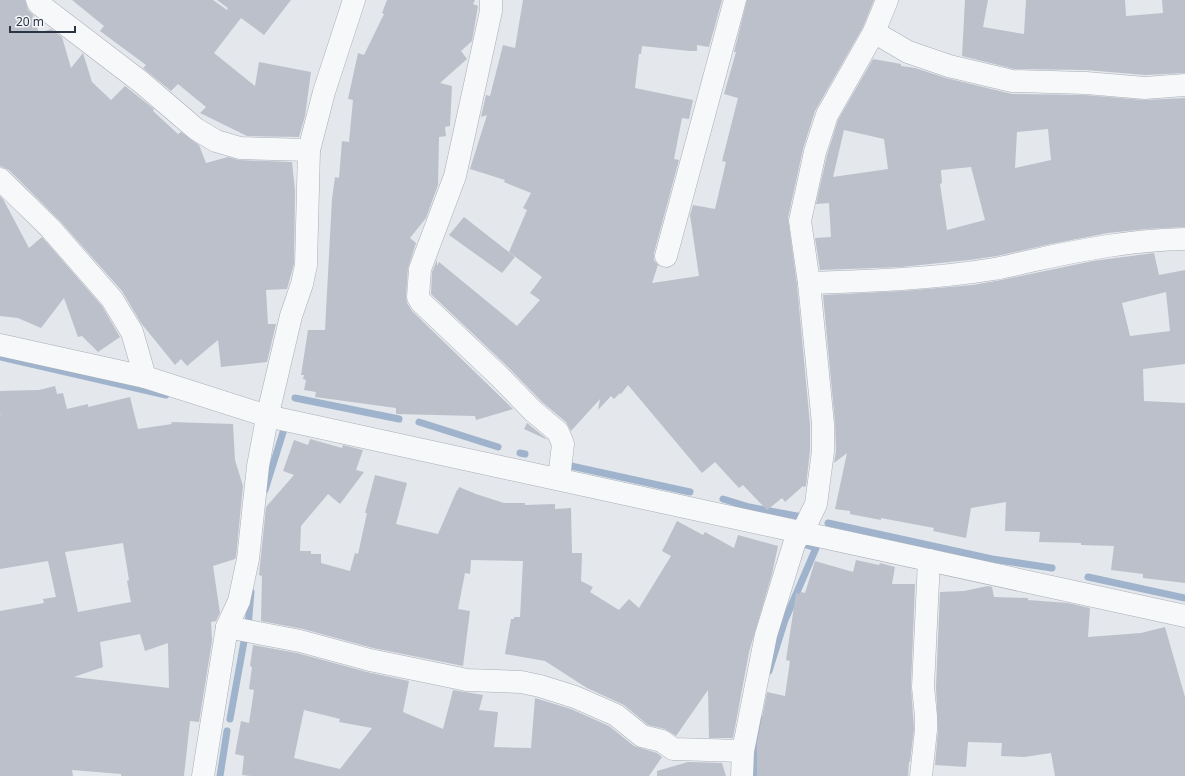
<svg xmlns="http://www.w3.org/2000/svg" width="1185" height="776" font-family="'Noto Sans',sans-serif">
<style>
.lines{fill:none;stroke-linecap:round;stroke-linejoin:round}
.stream{stroke:#9fb4cc;stroke-width:7}
.building{fill:#bbc0ca;fill-rule:evenodd}
.minor-casing{stroke:#a9aeb7;stroke-width:23}
.path{stroke:#c2c5cb;stroke-width:2.5;stroke-dasharray:3 3;stroke-linecap:butt}
.minor{stroke:#f7f8fa;stroke-width:22}
</style>
<rect width="100%" height="100%" fill="#e4e7ec"/>
<g class="lines">
<g class="stream">
<polyline points="0,357 166,395"/>
<polyline points="295,398 399,419"/>
<polyline points="419,422 498,447"/>
<polyline points="520,453 525,454"/>
<polyline points="571,466 690,492"/>
<polyline points="265,490 285,426"/>
<polyline points="723,499 749,507 802,517"/>
<polyline points="828,523 992,559 1052,568"/>
<polyline points="1088,577 1185,598"/>
<polyline points="248,627 251,592"/>
<polyline points="769,671 785,620 816,548 797,542"/>
<polyline points="230,719 245,636"/>
<polyline points="220,776 227,731"/>
<polyline points="755,776 755,754 760,720"/>
</g>
</g>
<g class="building">
<polygon points="0,0 25,0 28,10 33,15 39,33 51,29 62,37 71,68 83,53 92,82 111,100 125,86 154,109 153,111 178,134 181,132 199,145 206,163 228,157 239,160 292,162 295,191 294,264 287,289 266,290 268,324 276,324 267,362 221,367 218,340 187,366 181,359 175,365 141,323 122,291 59,220 9,170 0,166"/>
<polygon points="72,0 213,0 227,10 228,8 217,0 291,0 264,35 241,18 214,53 255,86 259,62 311,72 305,116 299,137 247,136 200,113 206,107 178,84 171,91 143,68 146,65 100,31 104,26"/>
<polygon points="387,0 475,0 473,4 478,6 472,41 461,51 467,59 440,83 452,86 450,126 445,127 446,136 439,137 438,185 426,218 410,238 416,243 408,268 406,296 407,303 412,311 513,409 476,420 475,416 396,414 396,408 315,397 316,392 304,390 306,380 303,379 304,375 301,375 308,330 325,330 332,199 335,177 339,178 342,141 349,142 353,100 348,99 358,53 364,55 384,14 382,13"/>
<polygon points="523,0 722,0 709,47 697,45 697,51 690,51 642,46 641,54 639,54 635,88 693,100 689,119 682,118 674,159 679,160 654,253 654,260 658,265 652,283 699,276 690,215 693,205 715,209 726,162 722,161 738,98 724,94 736,52 734,52 747,0 874,0 863,27 815,111 803,149 788,218 797,285 810,425 810,450 806,486 804,487 803,486 785,502 782,498 767,510 743,485 739,488 715,462 702,473 628,385 621,394 620,393 614,399 611,396 598,410 600,399 571,431 566,422 542,402 509,368 431,294 432,272 437,260 437,266 439,262 517,326 540,300 530,293 542,277 509,252 527,210 523,208 531,193 504,182 505,180 470,169 487,115 481,117 486,95 490,96 503,45 515,48"/>
<polygon points="965,0 988,0 983,27 1024,34 1026,0 1125,0 1126,16 1163,13 1162,0 1185,0 1185,73 1145,75 1086,70 1014,69 962,56"/>
<path d="M873,59l28,5v2l14,2 31,10 66,16 73,1 59,5 41,-2v129l-39,2 -38,4 -57,11 -54,12 -28,4 -68,7 -81,3 -5,-32 16,-1 -2,-34 -13,1 11,-49 11,-35zM1048,129l3,31 -36,8 2,-36zM844,130l40,9 4,30 -55,8zM971,167l14,53 -38,10 -7,-46 2,-1 -1,-13z"/>
<polygon points="0,196 3,199 29,248 42,237 102,306 120,337 98,352 82,336 78,337 64,298 41,328 18,318 0,316"/>
<polygon points="464,217 515,257 502,273 449,235"/>
<path d="M1154,253l5,22 26,-5v94l-42,5 1,32 41,2v180l-42,-5v-4l-32,-4 3,-24 -33,-1v-2l-42,-1 1,-10 -35,-1 1,-29 -35,6 -5,30 -33,-7 1,-3 -53,-10v2l-31,-6v-3l-15,-2 12,-56 -13,10 2,-12 -1,-28 -12,-128 80,-4 70,-6 28,-5 92,-19zM1166,292l4,39 -40,5 -8,-33z"/>
<path d="M55,386l2,8 6,-1 4,16 21,-5v3l42,-10 8,32 34,-5 -1,-2 62,2 2,36 8,26 -7,71 -1,2 -22,7 7,47 -4,8 -5,1 1,19 -13,81 -9,-1 -6,55h-63v-2l-49,-4 1,6h-73v-165l44,-8 -1,-4 13,-2 -8,-36 -48,8v-178l39,-1zM123,543l6,37 -2,1 4,21 -53,10 -13,-60zM140,634l5,17 23,-8 1,45 -95,-11 29,-10 -3,-25z"/>
<polygon points="527,423 548,440 524,429"/>
<polygon points="310,439 342,448 343,445 363,450 356,470 364,472 340,504 328,494 301,526 300,551 311,551 311,554 321,554 321,563 350,571 355,553 358,554 367,513 365,513 375,475 407,483 396,524 438,534 457,490 458,490 459,487 476,494 504,503 525,503 525,505 555,504 555,509 571,508 572,553 582,553 581,581 593,587 590,592 619,610 629,599 639,608 671,556 662,551 677,521 703,535 705,532 734,548 738,535 778,546 772,574 749,652 733,738 709,738 708,690 676,736 665,729 648,725 624,705 587,688 545,661 505,654 511,619 514,619 514,617 520,617 523,561 471,560 470,574 465,573 458,609 470,611 463,666 373,648 303,629 261,621 262,576 259,575 266,507 294,475 283,471 294,440 308,445"/>
<polygon points="856,560 879,565 880,563 895,567 892,584 915,584 911,686 914,729 910,762 909,762 908,776 757,776 757,742 767,692 785,696 790,661 786,660 796,593 800,594 801,592 805,593 815,561 853,572"/>
<polygon points="988,586 992,587 994,597 1028,598 1028,600 1068,603 1090,608 1088,637 1141,633 1165,627 1185,697 1185,776 1055,776 1051,753 1024,757 1001,756 1002,743 968,742 966,767 935,765 938,730 936,687 940,592 964,591"/>
<path d="M253,645l44,8 70,19 42,9 -6,31 40,17 10,-39 30,5 -4,15 19,2 -4,35 37,1 4,-50 36,11 38,17 25,20 23,7 5,4 -13,19h-398l-9,-1 2,-19 -9,-2 6,-33 8,2 5,-33 -5,-1 3,-22 -2,-1zM304,710l36,9 -1,3 33,6 -32,41 -46,-11z"/>
<polygon points="688,762 722,763 726,776 657,776 657,771"/>
</g>
<g class="lines">
<defs>
<g id="minor">
<polyline points="37,0 39,4 141,82 196,129 216,141 240,148 309,150"/>
<polyline points="491,0 491,11 455,176 420,269 418,297 421,302 500,377 533,411 558,432 563,444 559,479"/>
<polyline points="874,32 908,52 949,66 1012,81 1086,83 1145,88 1185,85"/>
<polyline points="0,179 50,228 112,299 132,332 145,377"/>
<polyline points="666,256 735,0"/>
<path d="M809,283c62,-2 124,-4 185,-14 13,-2 27,-6 41,-9 50,-11 99,-20 150,-21"/>
<polyline points="0,345 145,377 267,416 1185,616"/>
<polyline points="227,627 300,641 370,660 467,680 521,682 540,686 575,697 616,715 642,736 662,741 673,749 743,751"/>
<polyline points="203,776 227,627 239,601 248,559 258,466 267,418 291,316 302,284 306,265 309,150 324,92 354,0"/>
<polyline points="742,776 743,751 766,635 795,541 802,533 816,504 823,451 823,424 809,283 800,221 815,152 827,115 874,32 887,0"/>
<polyline points="921,776 926,730 926,716 923,687 929,560"/>
</g>
</defs>
<use href="#minor" class="minor-casing"/>
<polyline class="path" points="0,415 2,415"/>
<use href="#minor" class="minor"/>
</g>
<path d="M10 26v6h65v-6" fill="none" stroke="#2b3445" stroke-width="2"/>
<text x="16" y="26" font-size="12" fill="#2b3445" stroke="#f4f6f9" stroke-width="3" paint-order="stroke">20 m</text>
</svg>
